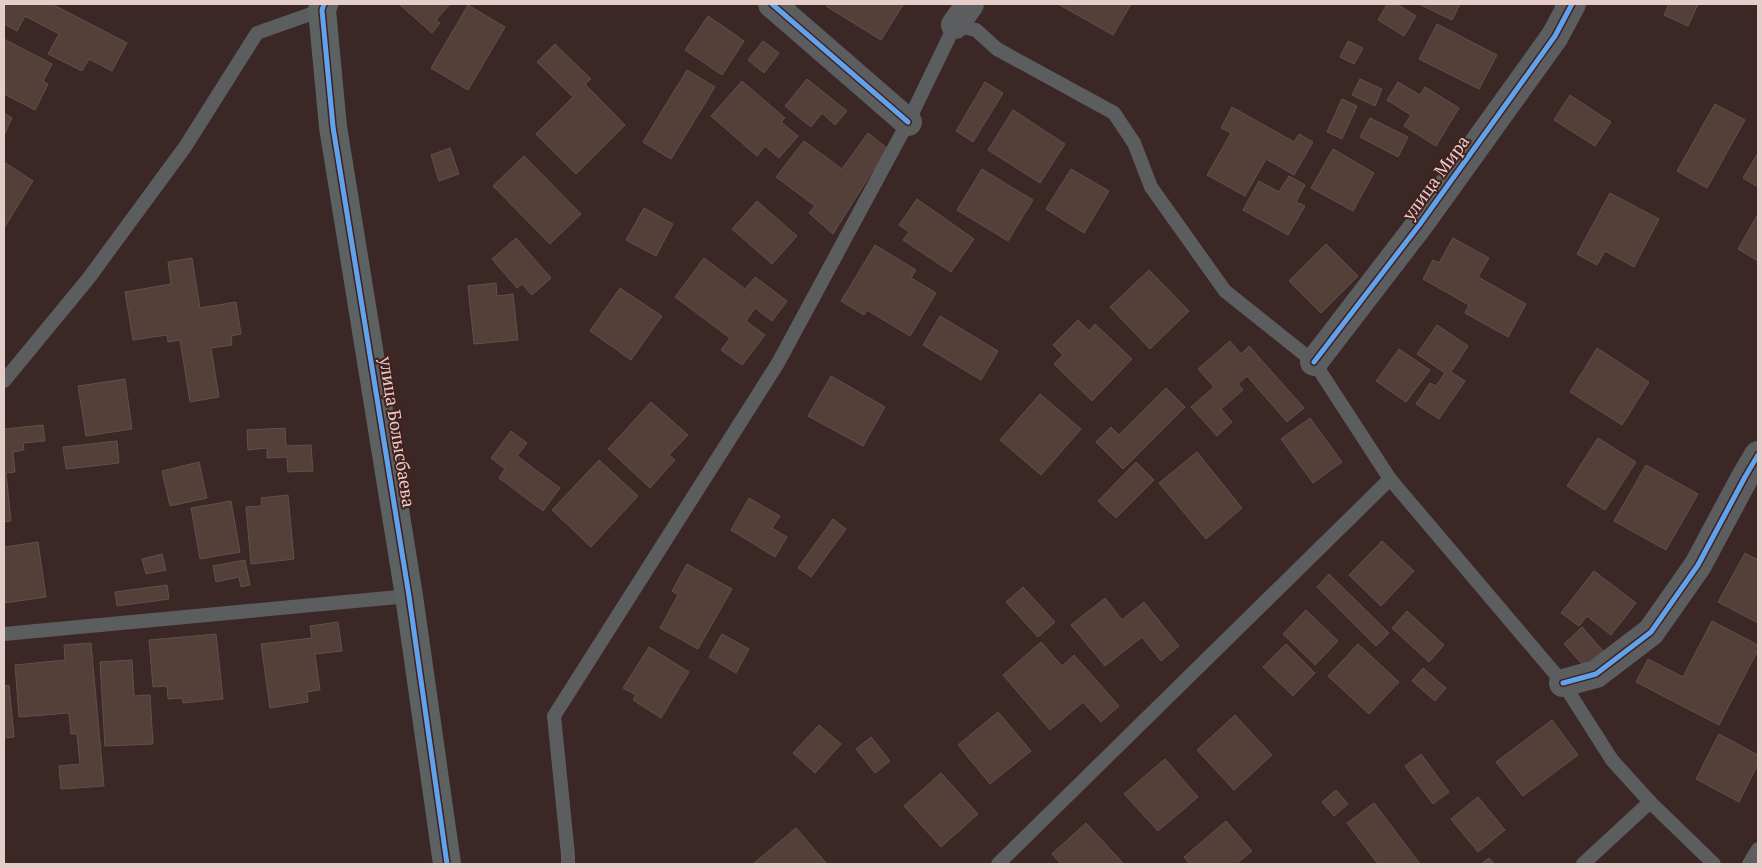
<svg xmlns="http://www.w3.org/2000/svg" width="1762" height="868" font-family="'PT Serif',serif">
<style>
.building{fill:#543f39;stroke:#60514c}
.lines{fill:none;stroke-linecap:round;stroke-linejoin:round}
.lane{stroke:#5b5d5e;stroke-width:14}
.street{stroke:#5b5d5e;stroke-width:28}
.secondary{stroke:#5c6262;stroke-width:28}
.cycleway-casing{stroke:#431f1d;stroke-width:8}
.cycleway{stroke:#60a3ed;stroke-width:5}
.labels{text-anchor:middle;stroke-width:4;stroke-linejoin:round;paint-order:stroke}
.street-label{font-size:18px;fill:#e5cdca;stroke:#431f1d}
</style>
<rect width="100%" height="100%" fill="#3b2725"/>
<g class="building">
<polygon points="4,4 52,4 127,43 112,71 89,59 82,71 48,54 59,34 25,16 17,31 4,24"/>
<polygon points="399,4 450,4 436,20 440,23 432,33"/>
<polygon points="827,4 900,4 903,5 881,40 826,6"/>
<polygon points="1058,4 1131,4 1113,35"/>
<polygon points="1387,4 1397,4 1416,16 1404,36 1378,20"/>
<polygon points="1419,4 1460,4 1452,20"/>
<polygon points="1669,4 1698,4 1688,26 1664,15"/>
<polygon points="468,5 505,27 468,90 431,68"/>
<polygon points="708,16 744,41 722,75 685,50"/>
<polygon points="1437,24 1497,55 1479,89 1419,59"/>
<polygon points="4,39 52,64 43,81 48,84 35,110 4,94"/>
<polygon points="763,41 779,53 764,73 748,60"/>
<polygon points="1348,41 1363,48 1354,64 1340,57"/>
<polygon points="555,44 591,79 585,84 625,125 576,174 536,134 573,97 537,62"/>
<polygon points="687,70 715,87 671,159 643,142"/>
<polygon points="807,79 847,111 835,125 822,113 811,127 785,106"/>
<polygon points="1360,79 1382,89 1375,106 1352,95"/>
<polygon points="742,81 785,118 781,122 798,136 779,158 765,146 757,156 711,116"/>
<polygon points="985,82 1003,93 973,142 956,131"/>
<polygon points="1398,82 1420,95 1425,87 1459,108 1436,146 1404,126 1411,115 1387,100"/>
<polygon points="1570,95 1611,122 1595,146 1554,120"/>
<polygon points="1342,99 1357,106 1342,139 1327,132"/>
<polygon points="1715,104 1745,120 1707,188 1677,171"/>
<polygon points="1232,107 1294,142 1299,134 1313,142 1294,175 1266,159 1245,196 1207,175 1231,133 1221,128"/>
<polygon points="1013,110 1065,144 1040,183 988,150"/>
<polygon points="4,113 12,118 4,135"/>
<polygon points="1370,118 1408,137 1398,157 1360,137"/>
<polygon points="868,133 887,148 833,234 809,213 815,206 776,177 804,141 842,169"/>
<polygon points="450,148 459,174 439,181 431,155"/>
<polygon points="1333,149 1374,173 1353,211 1311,188"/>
<polygon points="1758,153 1758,187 1743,178"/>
<polygon points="524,156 581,214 550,244 493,186"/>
<polygon points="4,162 33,181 4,228"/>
<polygon points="982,169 1033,200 1008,241 957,210"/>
<polygon points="1071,169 1109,191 1084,233 1046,209"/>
<polygon points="1289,176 1305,185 1296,202 1305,206 1288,235 1243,210 1259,181 1279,192"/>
<polygon points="1610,193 1659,219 1634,267 1605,251 1597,265 1577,254"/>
<polygon points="917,199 974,239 951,272 903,240 909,232 899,225"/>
<polygon points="757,201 797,236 772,264 732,229"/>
<polygon points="644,208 673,224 656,256 626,240"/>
<polygon points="1758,214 1758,261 1738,249"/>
<polygon points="516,238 551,278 532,295 522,284 517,288 492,259"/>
<polygon points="1453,238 1489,258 1478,277 1526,304 1508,337 1465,313 1469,305 1423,279 1433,260 1439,263"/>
<polygon points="1326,244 1358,276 1321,313 1289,281"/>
<polygon points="875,245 916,270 911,278 936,293 910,336 867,310 864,315 841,301"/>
<polygon points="192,258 200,308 236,302 241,334 231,336 232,345 211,348 219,397 190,402 180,340 168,342 167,335 133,340 125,292 171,284 168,262"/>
<polygon points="704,258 745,289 755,277 787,301 772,321 755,308 746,321 765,335 742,365 721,350 730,338 675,297"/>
<polygon points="1149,270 1189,311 1150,349 1110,307"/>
<polygon points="496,283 497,296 513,294 518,340 474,344 468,286"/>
<polygon points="620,288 662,316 631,360 590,331"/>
<polygon points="940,316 998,351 981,380 923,345"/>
<polygon points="1078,320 1089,331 1095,324 1132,359 1092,401 1054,364 1063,355 1053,345"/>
<polygon points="1437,325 1468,346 1451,372 1465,381 1439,419 1416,404 1430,383 1436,386 1445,373 1417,354"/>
<polygon points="1230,341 1241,354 1249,346 1304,408 1287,422 1247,376 1238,384 1243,390 1221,409 1232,422 1217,436 1191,407 1214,387 1198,369"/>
<polygon points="1597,348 1649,382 1622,425 1570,392"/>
<polygon points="1399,349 1430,370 1406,402 1376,381"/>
<polygon points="831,376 885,407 863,446 808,416"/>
<polygon points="125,379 132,429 86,436 78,386"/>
<polygon points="1166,388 1185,407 1123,469 1096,442 1111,427 1119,435"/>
<polygon points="1040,394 1081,429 1041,475 1000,440"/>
<polygon points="651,402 688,435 669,455 675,460 650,488 608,449"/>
<polygon points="1310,418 1342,462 1313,483 1281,439"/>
<polygon points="43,425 45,441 23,443 24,450 13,452 15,472 6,473 11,521 4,522 4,429"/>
<polygon points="285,428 286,446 311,445 313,471 288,472 287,457 267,458 267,448 248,450 247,430"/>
<polygon points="511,431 527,443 517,456 560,488 543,511 499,478 505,469 491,458"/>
<polygon points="1598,438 1636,462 1605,510 1567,486"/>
<polygon points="117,441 119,463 66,469 63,447"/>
<polygon points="1197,452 1242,508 1206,539 1159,483"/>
<polygon points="599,460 638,496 591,547 552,510"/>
<polygon points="199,462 207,498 170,506 162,471"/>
<polygon points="1136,462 1154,480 1116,518 1098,501"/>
<polygon points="1646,465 1698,494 1666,550 1614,521"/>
<polygon points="288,495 294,559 251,564 246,507 262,506 261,498"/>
<polygon points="749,498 780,516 772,528 787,537 775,557 731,530"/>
<polygon points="231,501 240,552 200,559 191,508"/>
<polygon points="833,519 846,529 811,577 798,568"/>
<polygon points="1382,541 1414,571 1381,606 1349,575"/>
<polygon points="38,542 46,597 4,603 4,547"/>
<polygon points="1745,553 1758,560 1758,623 1718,602"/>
<polygon points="162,554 166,570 146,574 142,559"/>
<polygon points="245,560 250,585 241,587 239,577 216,582 213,566"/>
<polygon points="687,564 732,589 698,649 660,628 678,595 672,591"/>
<polygon points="1594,571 1636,603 1611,635 1587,616 1579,626 1561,613"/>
<polygon points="1329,574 1389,633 1376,646 1317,587"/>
<polygon points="167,585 169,599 117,606 115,592"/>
<polygon points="1023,587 1055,622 1038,637 1006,602"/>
<polygon points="1105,598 1122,620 1144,602 1179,646 1161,661 1142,637 1105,666 1071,625"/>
<polygon points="1306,610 1338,641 1315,665 1283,634"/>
<polygon points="1407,611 1444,645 1429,662 1392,628"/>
<polygon points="1712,621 1758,645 1758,650 1719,725 1636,682 1648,659 1683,677"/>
<polygon points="338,622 342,651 315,654 320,690 307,692 308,702 270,708 261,644 312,638 310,626"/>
<polygon points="1582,627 1603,651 1585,667 1564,644"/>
<polygon points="216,634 223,699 183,703 182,698 168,699 167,686 153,687 149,640"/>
<polygon points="722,634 749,649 736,673 709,657"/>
<polygon points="1041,642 1062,666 1074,655 1119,706 1101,722 1083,702 1050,730 1003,675"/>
<polygon points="91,643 104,786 61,789 59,766 80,764 77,734 71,734 69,713 19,717 15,665 65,660 64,645"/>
<polygon points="1286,644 1315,673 1293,696 1263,667"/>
<polygon points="1358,644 1399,682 1369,714 1328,676"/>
<polygon points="649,647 689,672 661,718 633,700 636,695 623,688"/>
<polygon points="132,660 134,696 150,695 153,744 105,746 100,662"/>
<polygon points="1423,668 1446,688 1435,701 1412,681"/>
<polygon points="9,685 14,737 4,738 4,686"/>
<polygon points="998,712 1031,751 990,784 958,745"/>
<polygon points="1235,715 1272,755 1234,790 1197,750"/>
<polygon points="1552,720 1578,755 1523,796 1496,762"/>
<polygon points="819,725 841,744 815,773 793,753"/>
<polygon points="1719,734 1758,755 1758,764 1739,802 1696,779"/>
<polygon points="871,737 890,761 875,773 856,749"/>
<polygon points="1421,754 1449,792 1433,804 1405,766"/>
<polygon points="1165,759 1198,797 1158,831 1124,794"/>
<polygon points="941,773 978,814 941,847 904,806"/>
<polygon points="1336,790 1348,804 1334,816 1322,802"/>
<polygon points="1478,797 1505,830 1478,852 1451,819"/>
<polygon points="1374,803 1420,864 1378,864 1347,823"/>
<polygon points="1226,821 1252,851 1236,864 1190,864 1184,857"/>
<polygon points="1086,823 1124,864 1061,864 1052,854"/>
<polygon points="796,828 827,864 753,864"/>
<polygon points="1489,858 1494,864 1481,864"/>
</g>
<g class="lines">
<g class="lane">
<polyline points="4,381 88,279 185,147 257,33 322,10"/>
<polyline points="4,634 409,596"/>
<polyline points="568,864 568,855 554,716 778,363 908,122 955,25 976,30 997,49 1114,113 1134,143 1151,187 1225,291 1314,362 1390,479 1563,683 1612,760 1650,802 1714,864"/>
<polyline points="998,864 1390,479"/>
<polyline points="1583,864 1650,802"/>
<polyline points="1749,864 1758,849"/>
</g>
<g class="street">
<polyline points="772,4 908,122"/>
<polyline points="955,25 970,4"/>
<polyline points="1314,362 1420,224 1555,36 1572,4"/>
<polyline points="1563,683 1596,674 1651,632 1698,565 1745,477 1758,455"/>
</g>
<polyline class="secondary" points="324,4 322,10 333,127 409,596 447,864"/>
<defs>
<g id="cycleway">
<polyline points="324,4 322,10 333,127 409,596 447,864"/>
<polyline points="772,4 908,122"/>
<polyline points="1314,362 1420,224 1555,36 1572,4"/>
<polyline points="1563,683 1596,674 1651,632 1698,565 1745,477 1758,455"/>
</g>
</defs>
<use href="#cycleway" class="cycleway-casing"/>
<use href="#cycleway" class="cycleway"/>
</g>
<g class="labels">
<g class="street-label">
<text transform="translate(1436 178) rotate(-54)" y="6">улица Мира</text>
<text transform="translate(397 432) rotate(81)" y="6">улица Болысбаева</text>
</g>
</g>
<rect width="1762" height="868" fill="none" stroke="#e5cdca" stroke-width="10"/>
</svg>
